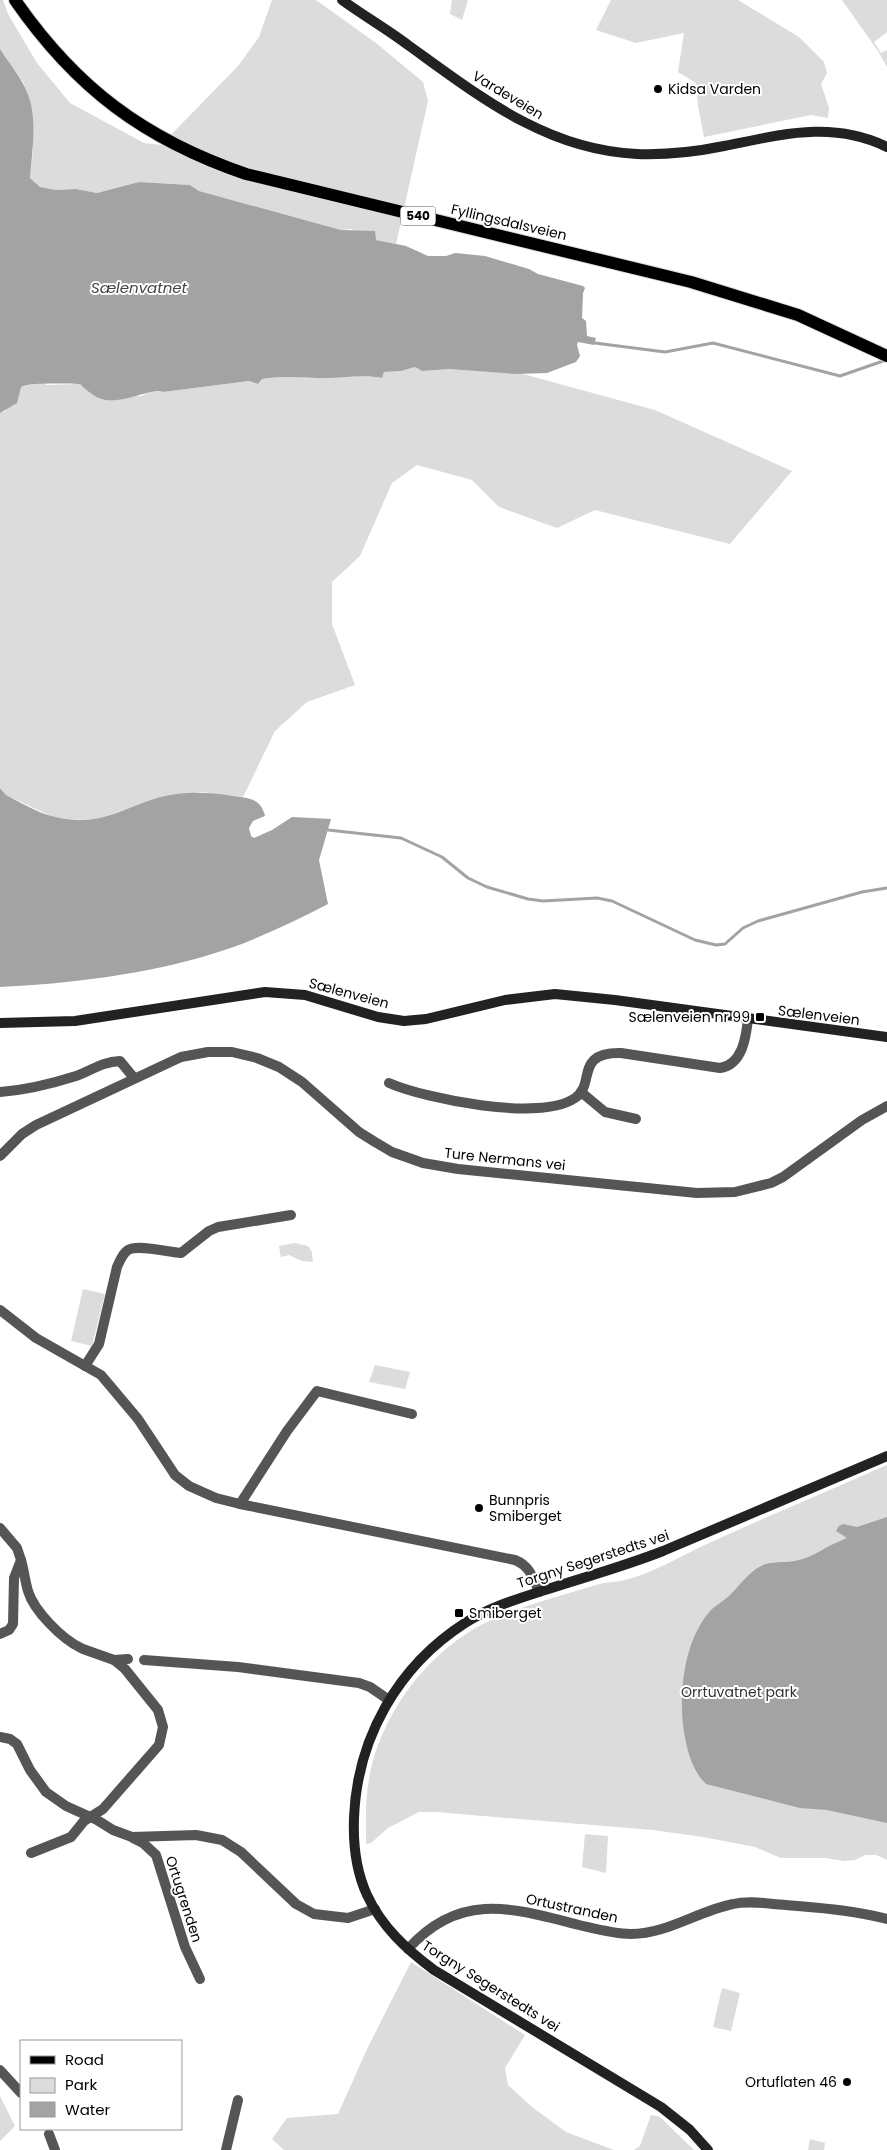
<svg xmlns="http://www.w3.org/2000/svg" width="887" height="2150" font-family="Poppins,sans-serif">
<style>
.green{fill:#dcdcdc}
.water{fill:#a3a3a3}
.lines{fill:none;stroke-linecap:round;stroke-linejoin:round}
.stream{stroke:#a3a3a3;stroke-width:3}
.primary-casing{stroke:#dbdbdb;stroke-width:14}
.street{stroke:#555;stroke-width:10}
.secondary{stroke:#222;stroke-width:10}
.primary{stroke:#000;stroke-width:12}
.poi-dot{fill:#000;stroke:#fff;stroke-width:2}
.labels{text-anchor:middle;stroke-width:4;stroke-linejoin:round;paint-order:stroke}
.shield{fill:#fff;stroke:#4c4c4c;stroke-width:1}
.shield-label{font-size:12px;font-weight:bold;fill:#000}
.poi-label{font-size:14px;fill:#000;stroke:#fff;text-anchor:start}
.street-label{font-size:14px;fill:#000;stroke:#fff}
.park-label{font-size:14px;fill:#333;stroke:#fff}
.water-label{font-size:15px;font-style:italic;fill:#444;stroke:#fff}
</style>
<rect width="100%" height="100%" fill="#fff"/>
<g class="green">
<polygon points="0,0 3,0 8,14 37,63 70,103 144,143 161,145 238,66 259,37 272,0 316,0 376,43 423,82 428,101 396,244 376,240 351,229 341,230 199,191 190,185 139,182 97,193 76,189 56,190 40,187 30,178 33,150 28,95 23,82 0,49"/>
<polygon points="452,0 468,0 462,20 450,14"/>
<polygon points="611,0 738,0 799,37 824,62 827,73 821,84 829,108 828,118 811,115 704,137 698,106 696,83 678,72 684,33 636,43 596,30"/>
<polygon points="842,0 887,0 887,32 874,42 881,53 887,50 887,67 878,51"/>
<path d="M415,367l7,4 27,-2 74,5 132,36 137,61 -62,73 -135,-34 -38,18 -58,-21 -27,-27 -55,-15 -25,18 -32,73 -28,26v42l23,61 -48,17 -32,29 -32,66 -42,-5 -43,6 -57,20 -16,2 -30,-2 -49,-23 -6,-7v-375l5,-2 16,-24 20,-4 6,2 33,-1 6,5c10,1 47,8 55,7 8,-2 14,-10 22,-4l86,-11 9,3 4,-5c21,-4 43,-1 64,-1 19,0 37,-4 55,0l3,-6 17,-1z"/>
<polygon points="295,1243 308,1246 312,1252 313,1262 302,1261 289,1255 281,1257 279,1246"/>
<polygon points="83,1289 105,1294 92,1346 71,1341"/>
<polygon points="375,1365 410,1372 405,1389 369,1382"/>
<path d="M887,1465v395l-11,-5h-11l-10,5 -11,1 -18,-3h-45l-26,-11 -52,-10 -50,-7 -217,-18h-17l-31,16 -17,15 -5,1c0,-21 -1,-44 3,-65 11,-64 58,-127 116,-156 37,-18 79,-28 118,-40 38,-1 72,-25 106,-40 59,-27 119,-52 178,-78z"/>
<polygon points="585,1834 608,1836 606,1873 582,1867"/>
<polygon points="411,1962 525,2035 505,2068 508,2085 532,2107 566,2132 614,2150 284,2150 272,2139 287,2118 338,2114 368,2047"/>
<polygon points="722,1988 740,1993 731,2031 713,2027"/>
<polygon points="0,2096 15,2126 0,2141"/>
<polygon points="651,2115 660,2117 694,2150 634,2150 640,2146"/>
<polygon points="810,2139 825,2143 824,2150 808,2150"/>
</g>
<g class="water">
<path d="M0,49c9,14 21,28 27,43 11,26 5,59 3,86l10,9 16,3 20,-1 21,4 42,-11 51,3 9,6 142,39 34,1 1,9 30,6 22,10h18l9,-3 30,3 44,13 9,5 45,12 2,2 -2,5 -1,25 4,3 1,15 9,2 -2,7 -16,-3 -1,3 3,11 -4,6 -29,11 -32,1 -66,-5 -27,2 -7,-4 -14,4 -17,1 -2,6c-19,-4 -37,0 -56,0 -21,0 -43,-3 -64,1l-4,5 -9,-3 -86,11c-9,-6 -45,15 -64,6 -7,-3 -14,-9 -19,-14 -14,0 -48,-2 -59,3l-4,16 -17,10z"/>
<path d="M0,788l6,7c29,15 43,25 78,25 26,-1 49,-15 73,-22 26,-7 50,-6 76,-2 15,2 28,2 32,20l-12,5 -4,7 2,8 3,2 18,-8 20,-13 39,2 -12,41 9,44c-37,19 -76,38 -116,50 -64,20 -145,30 -212,33z"/>
<path d="M887,1517v306l-60,-13 -27,-2 -94,-24c-14,-13 -19,-34 -22,-52 -6,-38 0,-94 28,-123 6,-5 13,-9 18,-14 10,-10 18,-22 31,-29 9,-5 23,-3 34,-5 14,-3 22,-8 34,-15 6,-3 12,-5 18,-8l-11,-7 3,-5 4,-2 14,3z"/>
</g>
<g class="lines">
<g class="stream">
<polyline points="595,343 665,352 713,343 840,376 886,360"/>
<polyline points="328,830 401,838 442,857 468,878 487,887 528,899 543,901 597,898 612,901 695,940 716,945 725,944 743,928 758,921 862,892 887,888"/>
</g>
<defs>
<path id="primary" d="M15,0c61,88 129,139 231,174l445,108 107,33 89,41"/>
</defs>
<use href="#primary" class="primary-casing"/>
<g class="street">
<path d="M389,1083c37,16 151,39 186,15 21,-14 -1,-46 46,-45l99,15c22,-3 26,-30 28,-49"/>
<path d="M0,1092c26,-2 51,-8 76,-16 17,-6 25,-14 44,-15l14,17"/>
<polyline points="581,1092 605,1112 636,1119"/>
<polyline points="0,1156 22,1134 36,1125 181,1057 208,1052 232,1052 257,1058 279,1067 302,1082 359,1132 375,1142 392,1152 423,1163 458,1169 697,1193 735,1192 771,1183 783,1177 862,1120 887,1106"/>
<path d="M0,1310l36,28 65,37 37,44 37,56 14,11 27,12 24,6 275,56c15,6 18,18 24,32"/>
<path d="M85,1366l14,-22 18,-77c3,-6 5,-13 11,-17 10,-6 40,2 53,3l28,-22 9,-4 73,-12"/>
<polyline points="240,1504 287,1431 317,1391 412,1414"/>
<polyline points="0,1528 17,1548 21,1560 14,1578 13,1624 9,1630 0,1634"/>
<path d="M21,1560c3,10 4,21 7,31 6,20 34,48 53,57"/>
<polyline points="83,1649 114,1660 128,1659"/>
<polyline points="144,1660 238,1667 359,1683 370,1687 389,1700"/>
<polyline points="0,1737 10,1739 17,1744 30,1770 46,1792 66,1806 97,1820 113,1830 132,1837 196,1835 222,1840 241,1852 296,1904 314,1914 348,1918 375,1909"/>
<polyline points="133,1838 143,1843 156,1855 185,1947 200,1979"/>
<polyline points="31,1853 71,1837 84,1821 103,1809 159,1745 163,1727 158,1710 125,1669 114,1660"/>
<path d="M408,1949c52,-58 105,-41 171,-24 17,4 35,9 52,9 36,0 67,-23 102,-30 17,-4 35,0 53,1 34,3 67,5 101,14"/>
<polyline points="0,2070 21,2093"/>
<polyline points="49,2134 55,2150"/>
<polyline points="226,2150 238,2100"/>
</g>
<g class="secondary">
<path d="M342,0c22,16 45,29 66,45 71,51 138,105 229,109 30,1 58,-2 87,-8 56,-11 108,-26 163,1"/>
<polyline points="0,1023 75,1021 265,992 305,995 378,1017 404,1021 426,1019 505,1000 555,994 615,1000 887,1037"/>
<path d="M708,2150l-18,-20 -29,-23 -227,-137c-28,-21 -52,-43 -67,-75 -11,-24 -14,-51 -13,-77 3,-80 44,-152 111,-195 25,-16 52,-24 80,-33 40,-13 80,-24 118,-39l224,-95"/>
</g>
<use href="#primary" class="primary"/>
</g>
<g class="poi-dot">
<circle cx="658" cy="89" r="5"/>
<rect x="755" y="1012" width="10" height="10" rx="2.5"/>
<circle cx="479" cy="1508" r="5"/>
<rect x="454" y="1608" width="10" height="10" rx="2.5"/>
<circle cx="847" cy="2082" r="5"/>
</g>
<g class="labels">
<rect class="shield" x="400.5" y="206.5" width="35" height="19" rx="4"/>
<g class="shield-label">
<text x="418" y="220">540</text>
</g>
<g class="poi-label">
<text x="668" y="94">Kidsa Varden</text>
<text x="750" y="1022" text-anchor="end">Sælenveien nr 99</text>
<text x="489" y="1505">Bunnpris<tspan x="489" dy="16">Smiberget</tspan></text>
<text x="469" y="1618">Smiberget</text>
<text x="837" y="2087" text-anchor="end">Ortuflaten 46</text>
</g>
<g class="street-label">
<text transform="translate(508 95) rotate(31)" y="5">Vardeveien</text>
<text transform="translate(509 222) rotate(13)" y="5">Fyllingsdalsveien</text>
<text transform="translate(349 993) rotate(15)" y="5">Sælenveien</text>
<text transform="translate(819 1015) rotate(7)" y="5">Sælenveien</text>
<text transform="translate(505 1159) rotate(6)" y="5">Ture Nermans vei</text>
<text transform="translate(593 1559) rotate(-18)" y="5">Torgny Segerstedts vei</text>
<text transform="translate(184 1899) rotate(72)" y="5">Ortugrenden</text>
<text transform="translate(572 1908) rotate(12)" y="5">Ortustranden</text>
<text transform="translate(491 1986) rotate(32)" y="5">Torgny Segerstedts vei</text>
</g>
<g class="park-label">
<text x="739" y="1697">Orrtuvatnet park</text>
</g>
<g class="water-label">
<text x="139" y="293">Sælenvatnet</text>
</g>
</g>
<rect x="20" y="2040" width="162" height="90" fill="#ffffff" stroke="#999999"/>
<rect x="30" y="2056" width="25" height="8" fill="#000000" stroke="#999999"/>
<text x="65" y="2065" font-size="15" fill="#000000">Road</text>
<rect x="30" y="2078" width="25" height="15" fill="#dcdcdc" stroke="#999999"/>
<text x="65" y="2090" font-size="15" fill="#000000">Park</text>
<rect x="30" y="2102" width="25" height="15" fill="#a3a3a3" stroke="#999999"/>
<text x="65" y="2115" font-size="15" fill="#000000">Water</text>
</svg>
